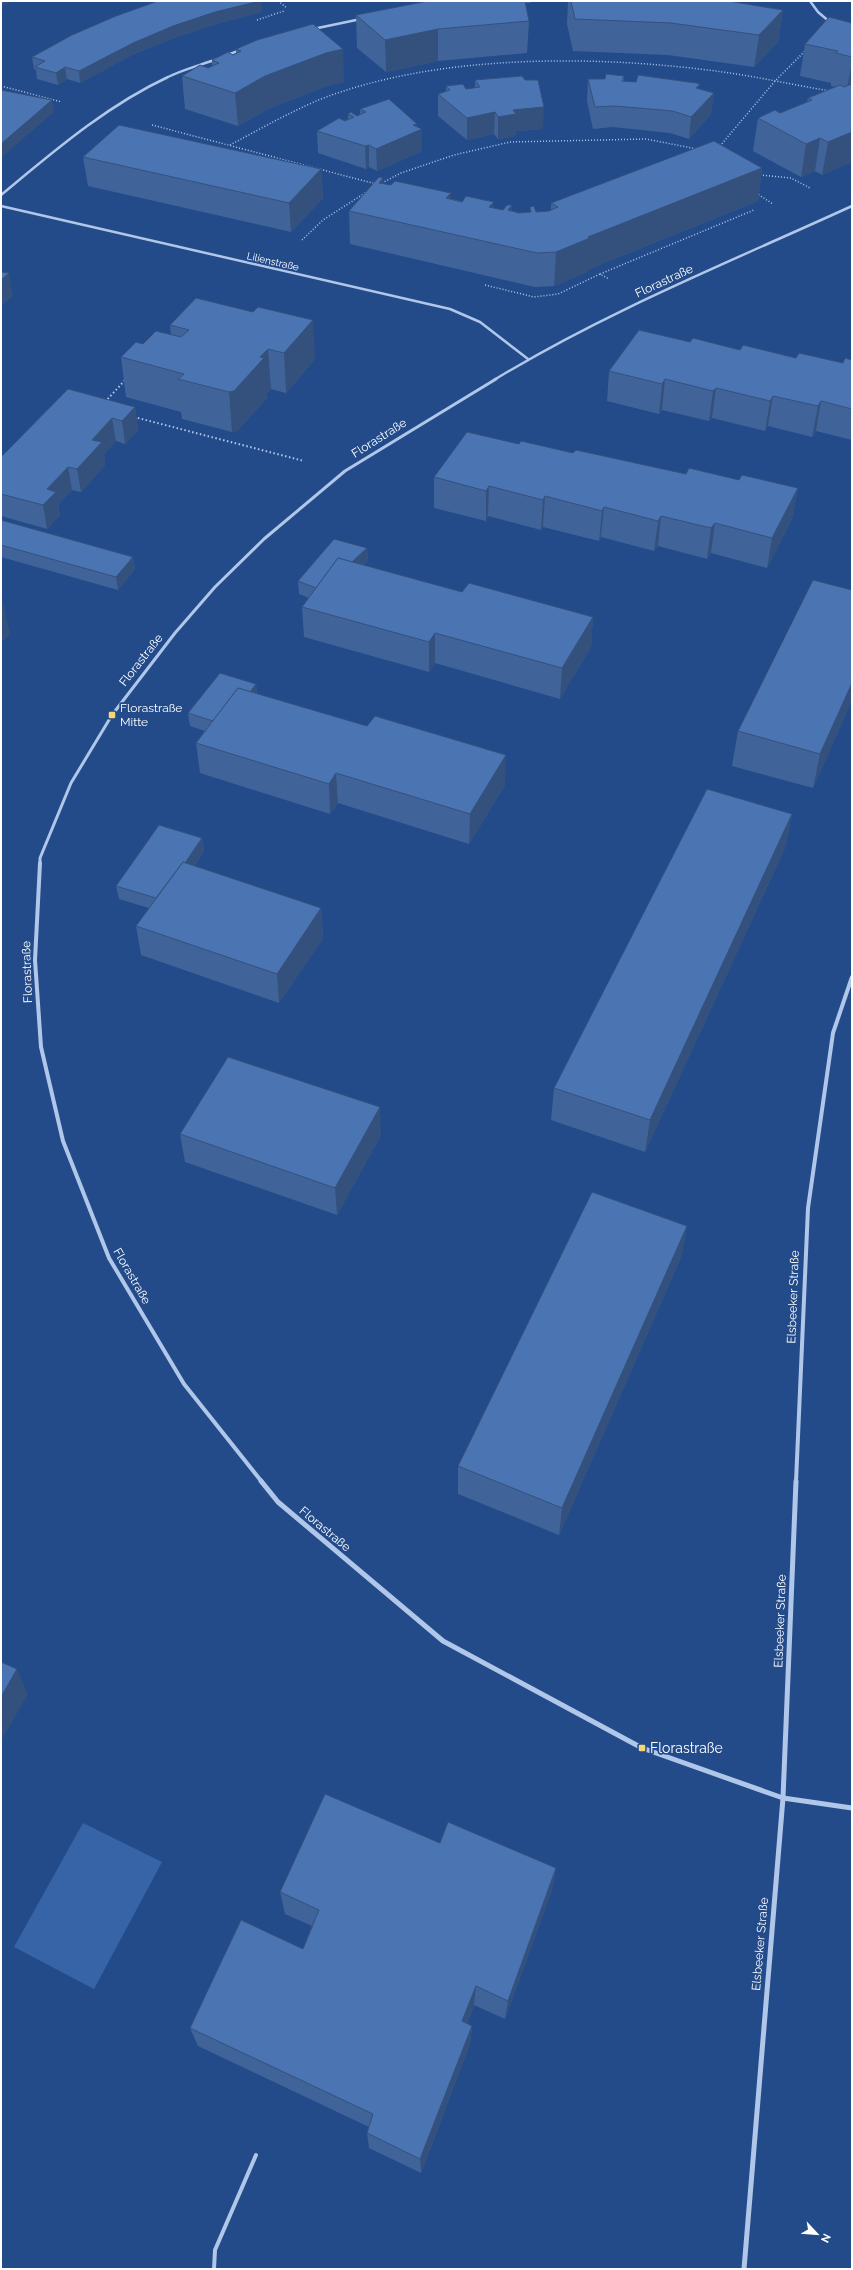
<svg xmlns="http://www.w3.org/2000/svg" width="853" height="2270" font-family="Raleway,sans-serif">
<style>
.green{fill:#3764a7}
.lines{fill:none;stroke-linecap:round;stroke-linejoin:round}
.path-far1{stroke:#b0c7ea;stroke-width:1.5;stroke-dasharray:1 2;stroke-linecap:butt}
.path{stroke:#b0c7ea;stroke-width:2;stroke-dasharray:1.5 2.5;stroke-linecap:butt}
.lane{stroke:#b0c7ea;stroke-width:4}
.street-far3{stroke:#b0c7ea;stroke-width:2.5}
.street-far2{stroke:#b0c7ea;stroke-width:3}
.street-far1{stroke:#b0c7ea;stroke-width:4}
.street{stroke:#b0c7ea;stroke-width:5}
.wall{fill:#406499}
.shaded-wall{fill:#34517d}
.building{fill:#4b74b2;stroke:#34517d}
.poi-dot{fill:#f5d672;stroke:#234b8a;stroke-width:1.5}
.labels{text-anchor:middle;stroke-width:3.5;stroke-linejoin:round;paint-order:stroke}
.far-street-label{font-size:10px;fill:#fff;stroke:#234b8a}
.street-label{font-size:12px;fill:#fff;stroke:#234b8a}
.poi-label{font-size:12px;fill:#fff;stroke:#234b8a;text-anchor:start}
.near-poi-label{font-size:14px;fill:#fff;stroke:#234b8a;text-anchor:start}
</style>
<rect width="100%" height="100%" fill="#234b8a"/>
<polygon class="green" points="83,1823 162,1862 94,1989 14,1947"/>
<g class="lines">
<g class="path-far1">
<polyline points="278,1 287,8"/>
<polyline points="257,20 284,11"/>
<polyline points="1,86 62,102"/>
<polyline points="152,125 376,184"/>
<path d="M230,145c30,-16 60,-33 91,-46 119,-46 278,-44 402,-27 36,5 71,13 107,19"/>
<polyline points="720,146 775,81 806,50"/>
<polyline points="760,175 791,178 810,188"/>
<polyline points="382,183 401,173 454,155 510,142 646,139 697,149"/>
<polyline points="756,193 773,204"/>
<polyline points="302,240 323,220 365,193"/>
<polyline points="600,274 754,210"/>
<polyline points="485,285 534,297 558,294 600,274 609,279"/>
</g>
<g class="path">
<polyline points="105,402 126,379"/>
<polyline points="134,417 304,461"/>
</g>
<polyline class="lane" points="214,2269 215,2250 256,2155"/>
<g class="street-far3">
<polyline points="521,1 530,1"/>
<polyline points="810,1 818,12 831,23"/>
<polyline points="313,29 361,19"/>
<polyline points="227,55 241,50"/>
<path d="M1,195c52,-43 105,-89 167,-118 16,-8 33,-12 49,-18"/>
<polyline points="1,206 450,309 480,322 528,359"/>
<path d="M494,380c113,-69 238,-119 358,-174"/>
</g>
<polyline class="street-far2" points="40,864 40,858 71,783 112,715 175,633 215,587 264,539 345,471 496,379"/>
<g class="street-far1">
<polyline points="40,863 35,960 41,1047 63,1141 109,1258 184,1384 262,1482"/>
<polyline points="796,1482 808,1208 833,1033 852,977"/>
</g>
<g class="street">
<polyline points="261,1481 278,1502 443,1641 642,1748 783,1798 852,1808"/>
<polyline points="744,2269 783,1798 796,1481"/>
</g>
</g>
<g class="wall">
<polygon points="568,1 728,1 783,10 778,42 754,67 668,55 573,51 567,24"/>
<polygon points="262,12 216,24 174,38 134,54 80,83 67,79 58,85 37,79 36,70 34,69 32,57"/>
<polygon points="356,15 529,21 527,53 438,61 386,72 357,48"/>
<polygon points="852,23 852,162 822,175 815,171 801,177 753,151 758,118 780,113 807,102 808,98 836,87 831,86 831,83 800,76 805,44"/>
<polygon points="236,49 344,82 327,86 268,109 238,126 185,109 182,76 208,68 212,66 212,60 233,55 236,53"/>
<polygon points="624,76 624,81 700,89 714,93 711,114 689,139 670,133 613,127 593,129 587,101 588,79 605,79"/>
<polygon points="475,80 543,129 516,131 515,136 498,139 494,134 467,140 438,116 438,94 446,92 446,86 466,89 475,88"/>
<polygon points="360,109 417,127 422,129 422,151 377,171 369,167 366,169 318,153 317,131 348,119 348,114 357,116 360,114"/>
<polygon points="83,157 321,169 323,198 291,232 88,186"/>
<polygon points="762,168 758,201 587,270 587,272 554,286 535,287 350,244 349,211 383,184 451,199 503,210 512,205 512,211 519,213 530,212 530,207 536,212 549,211 551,210 551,203"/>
<polygon points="170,325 315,359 286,393 271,389 266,394 267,398 237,431 232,432 182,419 181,412 126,397 121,357 143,344 171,335"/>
<polygon points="690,342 796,358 843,363 852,360 852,440 816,431 812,437 768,426 765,431 712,418 709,421 662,410 659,414 607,401 609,371"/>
<polygon points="135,407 138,430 125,444 116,441 104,454 105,465 81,492 72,490 58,505 60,515 47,529 1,516 1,457"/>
<polygon points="519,444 573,453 686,474 798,488 792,519 767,568 711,553 707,559 658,546 654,551 601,537 599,541 543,527 541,530 488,516 486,521 434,508 434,477"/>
<polygon points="1,520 133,557 135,569 118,590 1,557"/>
<polygon points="367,548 368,561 363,565 462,592 593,617 591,647 560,699 435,663 429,672 304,637 302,607 309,598 299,594 298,581"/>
<polygon points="256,684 257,694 505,785 469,844 338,803 330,814 200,773 196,743 205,731 190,726 188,713"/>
<polygon points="852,700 813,788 732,766 738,731"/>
<polygon points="792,814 785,848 645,1152 551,1120 554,1088"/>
<polygon points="202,838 204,851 194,866 321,908 323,938 279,1003 141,955 136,926 149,908 119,899 116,886"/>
<polygon points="180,1134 381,1135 337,1215 185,1162"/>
<polygon points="687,1226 681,1257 559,1535 458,1494 458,1466"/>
<polygon points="440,1843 556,1868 552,1890 505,2019 474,2005 467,2024 472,2026 470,2044 421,2173 369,2148 367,2133 369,2127 198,2046 190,2028 303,1949 312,1926 285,1914 280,1892"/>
</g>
<g class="shaded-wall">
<polygon points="1,1 14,1 1,6"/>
<polygon points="261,1 262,12 216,24 174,38 134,54 80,83 79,71 133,43 173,26 215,12"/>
<polygon points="783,10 778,42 754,67 759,35"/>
<polygon points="438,29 438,61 386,72 385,40"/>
<polygon points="343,49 344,82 327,86 268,109 238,126 235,93 265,76 326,53"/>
<polygon points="852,62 852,81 851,80 850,87 847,89"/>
<polygon points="65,67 67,79 58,85 56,73"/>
<polygon points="700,84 698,106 696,88"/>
<polygon points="714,93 711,114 689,139 691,117"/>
<polygon points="52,100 54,112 1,158 1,144"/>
<polygon points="544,107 543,129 516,131 515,136 498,139 498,117 513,110"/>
<polygon points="495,112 494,134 467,140 467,118"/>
<polygon points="417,124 417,131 422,129 422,151 377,171 376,149 413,125"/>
<polygon points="852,132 852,162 822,175 828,142"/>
<polygon points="820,138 815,171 801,177 806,144"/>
<polygon points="369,145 369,167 366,169 365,146"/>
<polygon points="762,168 758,201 587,270 587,272 554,286 556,252 588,237"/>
<polygon points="321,169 323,198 291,232 289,203"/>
<polygon points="383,178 383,211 379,183"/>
<polygon points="451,193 450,226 446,198"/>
<polygon points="494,202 493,235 489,207"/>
<polygon points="512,205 511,239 508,210"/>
<polygon points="9,273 13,296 1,306 1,280"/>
<polygon points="313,320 315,359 286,393 284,353"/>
<polygon points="268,349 271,389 266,394 267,398 237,431 232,432 229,392"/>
<polygon points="665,379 662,410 659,414 662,384"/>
<polygon points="716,388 712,418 709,421 713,391"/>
<polygon points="773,396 768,426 765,431 770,401"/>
<polygon points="821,401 816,431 812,437 818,406"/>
<polygon points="135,407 138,430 125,444 122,421"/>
<polygon points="112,418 116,441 104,454 105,465 81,492 77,469 92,440"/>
<polygon points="68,467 72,490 58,505 60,515 47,529 43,505 47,489"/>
<polygon points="489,486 488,516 486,521 486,491"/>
<polygon points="798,488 792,519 767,568 772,538"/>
<polygon points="545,496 543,527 541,530 543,500"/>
<polygon points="604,507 601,537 599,541 602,511"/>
<polygon points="661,516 658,546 654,551 658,521"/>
<polygon points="715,523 711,553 707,559 711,528"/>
<polygon points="367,548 368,561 322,603 321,590"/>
<polygon points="133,557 135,569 118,590 116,577"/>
<polygon points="1,594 10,634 1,643"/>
<polygon points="593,617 591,647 560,699 562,668"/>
<polygon points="435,633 435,663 429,672 429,642"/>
<polygon points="852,683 852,700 813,788 820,754"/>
<polygon points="256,684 257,696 225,725"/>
<polygon points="506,755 505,785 469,844 470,814"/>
<polygon points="336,773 338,803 330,814 329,784"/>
<polygon points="792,814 785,848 645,1152 650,1120"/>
<polygon points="202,838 204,851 162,912 160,900"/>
<polygon points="321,908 323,938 279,1003 277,974"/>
<polygon points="380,1107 381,1135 337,1215 335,1188"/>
<polygon points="687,1226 681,1257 559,1535 562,1508"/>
<polygon points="17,1669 28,1694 1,1741 1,1697"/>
<polygon points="556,1868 552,1890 505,2019 508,2001"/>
<polygon points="476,1986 474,2005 461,2039 462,2021"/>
<polygon points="472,2026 470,2044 421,2173 420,2159"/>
</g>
<g class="building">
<polygon points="158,1 260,1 215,12 173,26 133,43 79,71 65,67 56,73 35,67 45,61 32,57 72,35 116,16"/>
<polygon points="428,1 525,1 529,21 438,29 385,40 356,15"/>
<polygon points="571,1 728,1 783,10 759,35 671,23 575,19"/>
<polygon points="829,17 852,23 852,57 836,53 838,51 805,44"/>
<polygon points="313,24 343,49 326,53 265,76 235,93 182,76 200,65 208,68 219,63 212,60 228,52 233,55 241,51 236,49 257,40"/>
<polygon points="606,74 624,76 622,81 636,82 638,75 696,83 700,84 696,88 714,93 691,117 673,111 615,106 595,107 588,79 605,79"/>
<polygon points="522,76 525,80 538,80 544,107 513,110 516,114 498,117 495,112 467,118 438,94 450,90 446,86 463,84 466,89 480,87 475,80"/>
<polygon points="852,84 852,132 828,142 820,138 806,144 758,118 775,110 780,113 812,100 808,98 840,85 844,87"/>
<polygon points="1,90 52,100 1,144"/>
<polygon points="389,99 417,124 413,125 422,129 376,149 369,145 365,146 317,131 339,118 345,121 354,117 348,114 351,112 357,116 366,112 360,109"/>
<polygon points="119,125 321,169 289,203 83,157"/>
<polygon points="714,141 762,168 588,237 590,238 556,252 537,253 349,211 379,177 383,178 379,183 391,185 395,181 451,193 446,198 462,202 466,196 494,202 489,207 503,210 507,205 512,205 508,210 519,213 531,212 530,207 534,206 536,212 549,211 558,207 551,203"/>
<polygon points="1,272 9,273 1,280"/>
<polygon points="196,298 253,312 258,307 313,320 284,353 268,349 260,357 264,358 234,391 229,392 178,379 184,374 121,357 136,342 143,344 156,331 181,337 189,330 170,325"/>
<polygon points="639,330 690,342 693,338 740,350 743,345 796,358 799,353 843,363 845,358 852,360 852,409 821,401 818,406 773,396 770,401 716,388 713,391 665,379 662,384 609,371"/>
<polygon points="68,389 135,407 122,421 112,418 92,440 102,442 77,469 68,467 47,489 56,492 43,505 1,494 1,457"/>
<polygon points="467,432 519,444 521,441 573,453 576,450 686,474 689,468 739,480 742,475 798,488 772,538 715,523 711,528 661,516 658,521 604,507 602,511 545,496 543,500 489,486 486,491 434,477"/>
<polygon points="1,520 133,557 116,577 1,545"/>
<polygon points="334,539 367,548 352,562 338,558 316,588 298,581"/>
<polygon points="338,558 462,592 469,583 593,617 562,668 435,633 429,642 302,607"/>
<polygon points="813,580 852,590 852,683 820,754 738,731"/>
<polygon points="220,673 256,684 250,692 238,688 213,721 188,713"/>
<polygon points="238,688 367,726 375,716 506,755 470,814 336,773 329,784 196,743"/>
<polygon points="707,789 792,814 650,1120 554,1088"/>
<polygon points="159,825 202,838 185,863 183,862 156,898 116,886"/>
<polygon points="183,862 321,908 277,974 136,926"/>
<polygon points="228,1057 380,1107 335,1188 180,1134"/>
<polygon points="592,1192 687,1226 562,1508 458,1466"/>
<polygon points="1,1662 17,1669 1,1697"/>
<polygon points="325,1794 440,1843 448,1822 556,1868 508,2001 476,1986 462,2021 472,2026 420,2159 367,2133 373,2114 190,2028 241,1920 303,1949 319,1910 280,1892"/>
</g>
<g class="poi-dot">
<rect x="108" y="711" width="8" height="8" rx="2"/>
<rect x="638" y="1744" width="8" height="8" rx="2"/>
</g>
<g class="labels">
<g class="far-street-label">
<text transform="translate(273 261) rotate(13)" y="4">Lilienstraße</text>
</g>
<g class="street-label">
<text transform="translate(664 281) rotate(-25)" y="4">Florastraße</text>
<text transform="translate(379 438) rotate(-32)" y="4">Florastraße</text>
<text transform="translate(141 660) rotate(-52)" y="4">Florastraße</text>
<text transform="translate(27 972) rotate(-92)" y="4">Florastraße</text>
<text transform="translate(132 1276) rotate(60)" y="4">Florastraße</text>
<text transform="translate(793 1297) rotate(-88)" y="4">Elsbeeker Straße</text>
<text transform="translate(325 1529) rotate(40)" y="4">Florastraße</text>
<text transform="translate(780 1621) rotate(-88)" y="4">Elsbeeker Straße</text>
<text transform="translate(760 1944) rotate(-85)" y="4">Elsbeeker Straße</text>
</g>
<g class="poi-label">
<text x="120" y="712">Florastraße<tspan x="120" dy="14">Mitte</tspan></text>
</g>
<g class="near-poi-label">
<text x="650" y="1753">Florastraße</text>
</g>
</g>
<rect width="853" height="2270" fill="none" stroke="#ffffff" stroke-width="4"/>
<g transform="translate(817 2234) rotate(116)" stroke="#234b8a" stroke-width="3" paint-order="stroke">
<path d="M0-3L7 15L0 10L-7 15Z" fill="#ffffff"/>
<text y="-6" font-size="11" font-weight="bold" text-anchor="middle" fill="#ffffff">N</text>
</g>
</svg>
